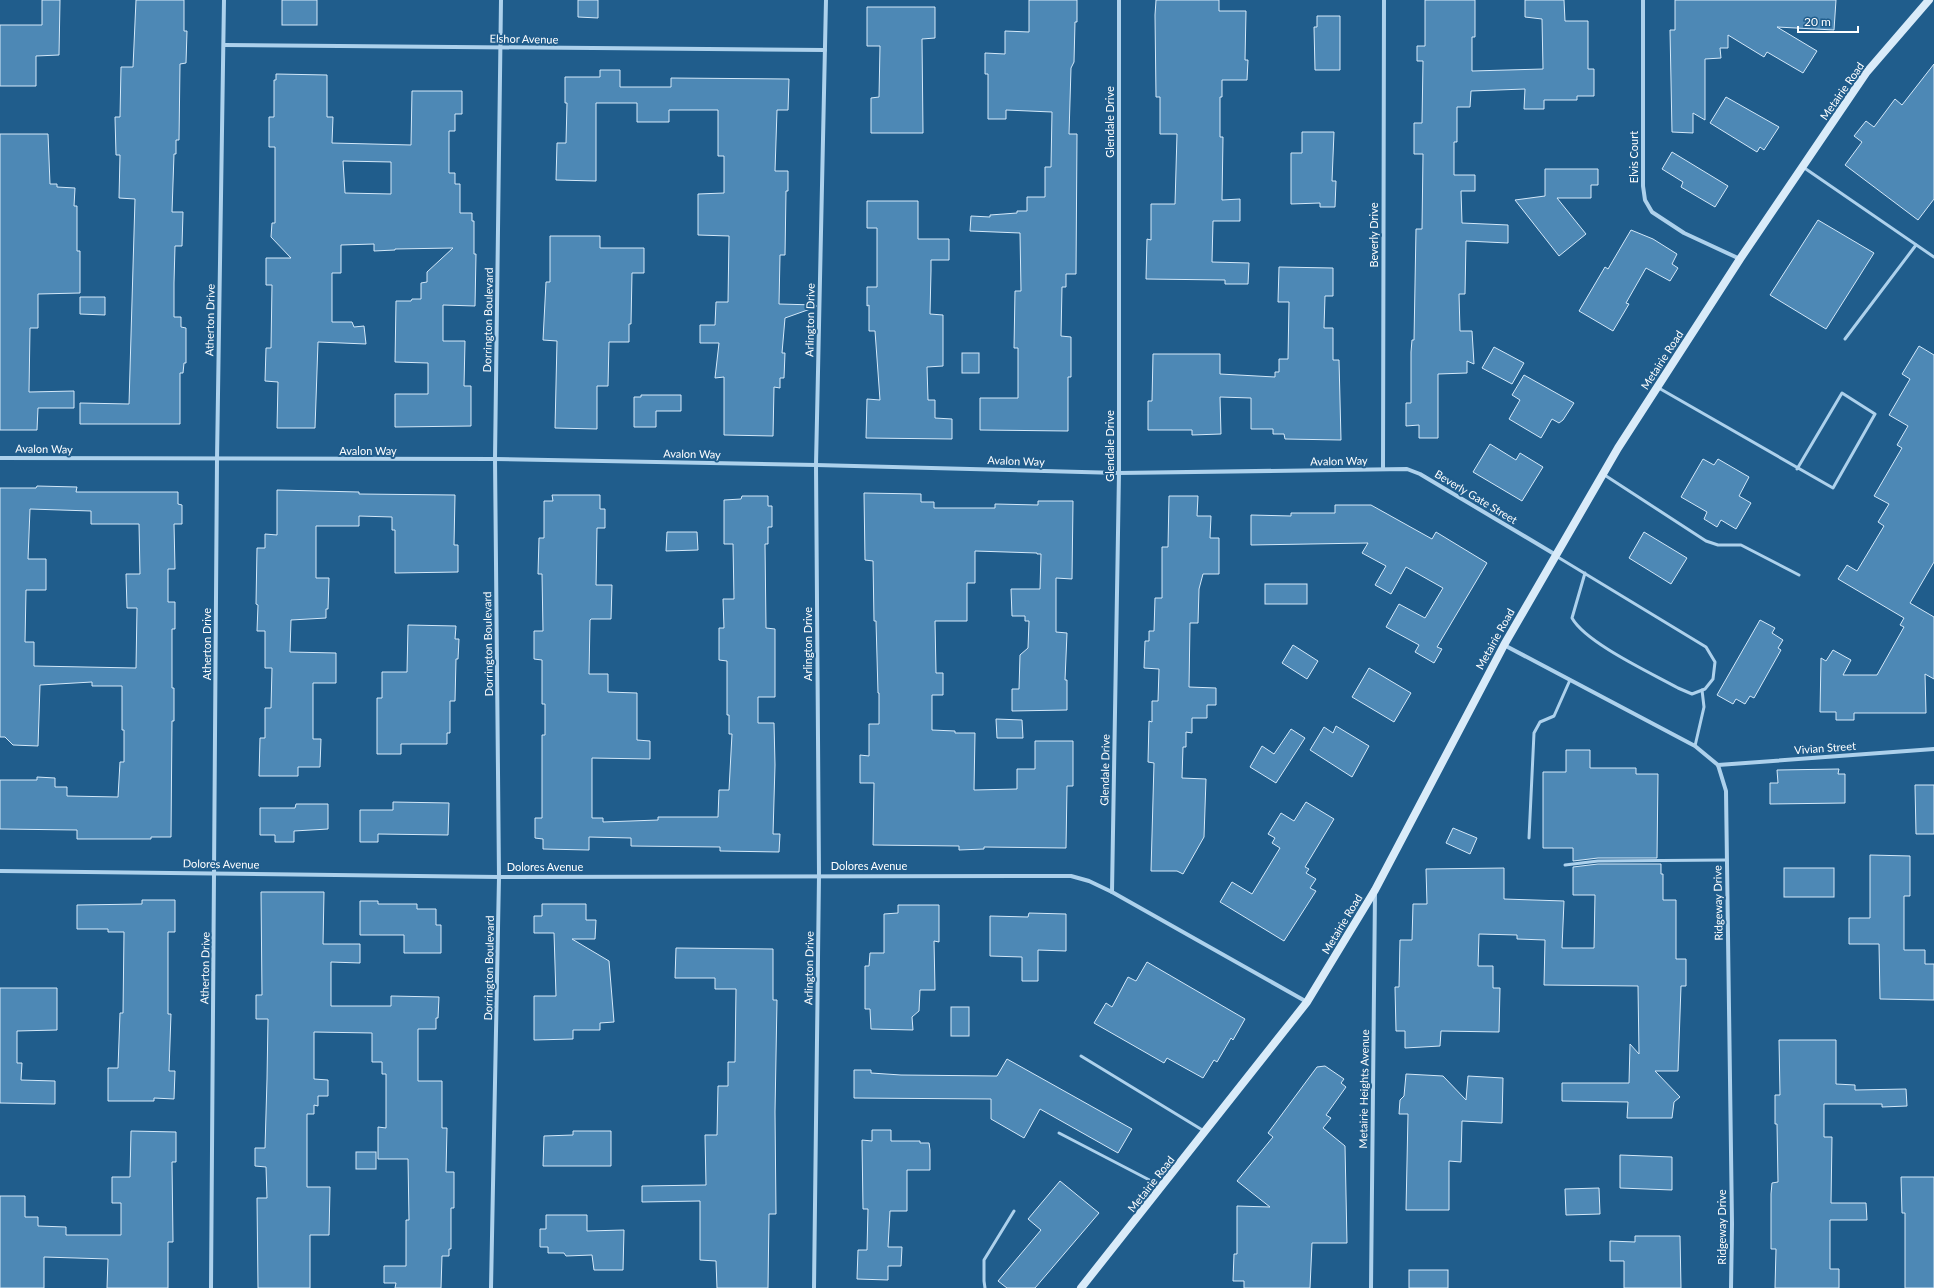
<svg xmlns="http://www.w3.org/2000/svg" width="1934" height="1288" font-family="Lato,sans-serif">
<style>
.building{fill:#4d88b5;stroke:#d3e8f9;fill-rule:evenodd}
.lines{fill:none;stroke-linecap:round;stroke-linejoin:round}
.lane{stroke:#add1ec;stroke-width:3}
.street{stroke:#add1ec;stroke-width:4}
.secondary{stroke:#d9ebf9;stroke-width:8}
.labels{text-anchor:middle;stroke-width:4;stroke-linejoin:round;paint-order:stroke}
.street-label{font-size:11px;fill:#fff;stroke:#205d8c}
</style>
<rect width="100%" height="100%" fill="#205d8c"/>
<g class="building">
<polygon points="42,0 60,0 59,55 36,56 36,86 0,86 0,25 42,25"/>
<polygon points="136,0 184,0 184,31 187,31 186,63 180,64 179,140 176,140 176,154 174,154 172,212 183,212 182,246 175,246 174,283 174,317 181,317 181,327 186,328 186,363 184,363 183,373 180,373 180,424 80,424 80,403 129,404 135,199 119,198 120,155 116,155 115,117 120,117 121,67 133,67"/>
<rect x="282" y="0" width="35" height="25"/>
<polygon points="578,0 598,0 598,18 578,17"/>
<polygon points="1029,0 1077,0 1077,22 1075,22 1074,62 1071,68 1069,134 1077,134 1076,274 1066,274 1066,287 1062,287 1061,336 1071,337 1071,377 1068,377 1068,431 980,430 980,398 1018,398 1018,348 1014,348 1015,291 1021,291 1020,233 970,231 971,216 990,217 990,215 1017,213 1017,211 1027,211 1027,197 1045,197 1045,167 1051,167 1052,112 1006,110 1006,119 988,119 988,74 985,74 985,53 1005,54 1005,31 1029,32"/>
<polygon points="1156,0 1219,0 1219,11 1246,11 1245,60 1248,60 1247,80 1222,80 1222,97 1220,97 1220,137 1223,137 1222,200 1240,199 1240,221 1213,221 1212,262 1249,263 1248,284 1225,284 1225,280 1146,279 1147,239 1151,240 1151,204 1175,204 1177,134 1160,134 1160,97 1156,97 1155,15"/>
<polygon points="1425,0 1475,0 1475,37 1472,37 1472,71 1543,69 1542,19 1525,17 1525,0 1564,0 1565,21 1588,21 1588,69 1594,69 1594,96 1577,96 1577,100 1544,100 1544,109 1524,109 1525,89 1471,91 1470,107 1457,107 1457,142 1454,142 1454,175 1475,175 1475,191 1461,191 1462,223 1508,225 1508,243 1466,241 1465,294 1459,294 1460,331 1472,331 1474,364 1467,361 1467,373 1438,374 1438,438 1419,438 1419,425 1406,426 1406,403 1411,403 1411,352 1412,340 1414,340 1416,229 1422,229 1423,154 1414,154 1414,123 1422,123 1423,61 1417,61 1417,46 1425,46"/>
<polygon points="1675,0 1836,0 1834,30 1777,27 1817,51 1803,73 1767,52 1764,57 1728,35 1728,48 1720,48 1721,58 1705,59 1705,120 1693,113 1693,133 1672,132 1670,30 1675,30"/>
<polygon points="867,7 935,7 935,38 922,39 923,133 871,133 871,98 879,97 880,46 867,46"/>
<polygon points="1317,16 1340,16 1340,70 1315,70 1314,27 1317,27"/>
<polygon points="1934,64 1934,199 1918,220 1845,165 1862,142 1854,136 1866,121 1874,127 1895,99 1902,105"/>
<polygon points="600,70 620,70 620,87 671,87 671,78 789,79 788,110 777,110 775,171 788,171 788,191 786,191 785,255 780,255 779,304 816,305 816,307 785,318 782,353 785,353 784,378 780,378 780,388 774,387 773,436 724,435 724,377 715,378 719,343 700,343 700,325 715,325 716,302 728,302 729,236 698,235 698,194 724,193 724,156 718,156 718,110 669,110 669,122 637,122 637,103 596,103 596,181 556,180 557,143 566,143 567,103 565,103 565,77 600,77"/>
<path d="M276,74l51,1v42h6l-1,26 79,2 1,-54h50v23h-7v17h-6v42h6v11h5v29h12v8h2v33h2l-1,52 -32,-1v36h22l-1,45h7v40l-76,1v-33h33v-31l-33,-1 1,-61h15l1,-2h9v-16l6,-1v-10l26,-24 -58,1v1l-21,1v-7l-33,1v28h-9v49h20l2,5 10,-1 2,18 -48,-2 -3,86h-38l1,-46 -13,-1 1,-33h5l1,-63h-6v-27h25l-20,-21 1,-14h3v-76h-6v-30h5v-37h2zM343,161l48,1v32l-46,-1z"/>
<polygon points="1726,97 1779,127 1764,150 1760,147 1757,152 1710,123"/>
<polygon points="1302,132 1334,132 1332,181 1336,181 1335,207 1320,207 1320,203 1291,204 1291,153 1302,153"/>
<polygon points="0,134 48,134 50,184 57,184 57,187 75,188 74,206 77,206 77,251 80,251 80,293 38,294 38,328 30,328 29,392 74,391 74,408 38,408 37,430 0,430"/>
<polygon points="1672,152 1728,186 1715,207 1681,187 1683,182 1662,169"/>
<polygon points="1545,169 1598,169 1598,185 1591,185 1591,198 1557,198 1586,234 1559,256 1515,200 1545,196"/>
<polygon points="867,201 918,201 918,239 949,239 949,260 931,260 931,271 930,314 943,315 943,366 927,367 928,400 935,400 935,418 952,419 952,439 866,438 867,399 880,400 875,331 869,331 869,305 867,306 867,287 877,287 877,228 867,228"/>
<polygon points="1818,220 1874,253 1826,329 1770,295"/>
<polygon points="1631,230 1653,239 1677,254 1672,264 1678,268 1670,281 1646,268 1626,303 1629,304 1613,331 1579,311 1605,267 1608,269"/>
<polygon points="550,236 600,236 600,248 644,248 644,273 632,273 631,324 629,324 629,342 609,342 608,386 597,386 597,429 555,428 557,341 543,340 546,282 550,282"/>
<polygon points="1279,267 1333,268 1333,296 1325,296 1324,328 1333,328 1333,360 1339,360 1341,440 1285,439 1284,434 1273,434 1273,429 1251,429 1251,398 1220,397 1221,434 1192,435 1192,430 1148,430 1148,401 1152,401 1153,354 1220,354 1220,374 1275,377 1275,372 1279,372 1279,359 1288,359 1289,302 1278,302"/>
<polygon points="80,297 105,297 105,315 80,314"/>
<polygon points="1919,346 1934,355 1934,562 1910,603 1934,617 1934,679 1925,674 1926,713 1854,713 1854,720 1836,720 1836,712 1820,712 1821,658 1826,661 1833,650 1851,660 1843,675 1877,675 1904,627 1900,625 1904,618 1838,579 1847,565 1857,571 1884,526 1878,522 1889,504 1874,496 1902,448 1897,445 1908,426 1889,415 1910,379 1902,374"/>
<polygon points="1494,347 1524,363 1512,384 1482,368"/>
<rect x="962" y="353" width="17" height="20"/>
<polygon points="1524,375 1574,403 1563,420 1559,423 1552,419 1541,438 1509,419 1520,400 1512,395"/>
<polygon points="641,395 681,395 681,411 656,411 656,427 634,427 634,397 641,397"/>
<polygon points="1490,444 1516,460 1520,453 1543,467 1522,501 1473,472"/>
<polygon points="1703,459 1714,465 1718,459 1749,477 1739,496 1751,503 1736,529 1721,520 1717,527 1704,519 1707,512 1681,497"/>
<path d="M37,486l40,1 -1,5h102v12l4,1v19h-8l1,45h-7v33h7v27h-3v59h2v33h-2l-1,116h-20v2h-74v-9l-77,-1v-49h37v-3l18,1v9h12v9l51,1 2,-35h4v-32h-2v-44h-30v-4l-52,3 -2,61 -25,-1 -8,-8h-5v-249h36zM30,509l61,2v13h48l1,50h-14l1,34h10l-1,60 -102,-2v-24h-9l1,-52h20v-31h-18z"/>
<polygon points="277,490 359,492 359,494 455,495 454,545 458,545 458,572 395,573 395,530 392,530 392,517 359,516 359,526 316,526 316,578 329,578 328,609 326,609 326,618 291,620 290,652 336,653 336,683 313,683 313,739 321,739 320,767 298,767 298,776 259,776 260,738 265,738 265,708 271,708 272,668 265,668 265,631 257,631 258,605 256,604 257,548 265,548 265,534 277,535"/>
<polygon points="864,493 921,494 921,502 934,502 934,508 995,508 995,504 1038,505 1038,501 1073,501 1072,579 1056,578 1056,632 1067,633 1065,680 1067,680 1067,710 1012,711 1012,689 1019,689 1020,655 1028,648 1029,621 1025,621 1025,616 1012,616 1011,589 1040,589 1041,554 1037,554 1037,553 975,551 975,583 967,583 967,621 935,621 936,673 943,673 943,695 932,695 932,730 955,731 955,733 975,733 974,790 1017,789 1017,769 1035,769 1035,741 1073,741 1073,786 1067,786 1066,848 984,847 984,849 959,850 959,846 873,845 874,783 860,783 860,755 869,756 869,724 879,724 879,693 878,693 876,621 874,621 873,561 865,560"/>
<polygon points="552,495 600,495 600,509 605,509 605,528 597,528 596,585 612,585 611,619 591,619 590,620 589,674 608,674 608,692 637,693 637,740 650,741 650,759 592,758 592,818 603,818 603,822 658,820 658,817 718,817 719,790 729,790 732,734 729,734 729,715 727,715 727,661 719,660 719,628 724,628 723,599 734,599 733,544 724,544 724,500 741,499 742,496 768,496 768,506 772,506 772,527 768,527 768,544 765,544 766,628 775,629 775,697 758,697 758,723 774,723 775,765 773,834 780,834 779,852 720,851 720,847 631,846 631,838 589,837 589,850 543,849 543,839 535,838 535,818 542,818 542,735 545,735 545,704 542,704 542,660 534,659 534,631 543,631 542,574 538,574 539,538 544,538 544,501 553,501"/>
<polygon points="1169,496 1198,496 1197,516 1211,516 1210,538 1219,538 1219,574 1203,574 1199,589 1198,623 1190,623 1189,687 1216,688 1216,705 1207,705 1207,718 1192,718 1192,733 1186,732 1186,747 1183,747 1182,778 1206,779 1204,837 1183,874 1177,871 1151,871 1154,763 1148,762 1149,721 1152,722 1152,701 1158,701 1159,669 1144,668 1145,641 1149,641 1149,631 1154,631 1155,598 1162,598 1162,547 1168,547"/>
<polygon points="1335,505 1371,505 1432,539 1436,532 1487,563 1437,647 1442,649 1434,663 1415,652 1419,645 1386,627 1399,604 1425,618 1443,588 1406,567 1391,594 1375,585 1386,566 1362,553 1368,543 1251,545 1251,515 1291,516 1291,513 1335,513"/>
<polygon points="667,532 697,532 698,550 666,551"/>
<polygon points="1644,532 1687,558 1671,584 1629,558"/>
<rect x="1265" y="584" width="42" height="20"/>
<polygon points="1760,620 1775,628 1772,633 1783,640 1778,648 1781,650 1754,698 1750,696 1745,704 1736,699 1733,704 1717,695"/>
<polygon points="408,625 456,626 455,639 459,639 458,659 456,659 455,701 450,701 450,733 447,733 447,744 401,744 401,754 377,754 377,698 382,698 382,672 407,672"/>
<polygon points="1293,645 1318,661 1307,679 1282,663"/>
<polygon points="1369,668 1411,693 1394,722 1352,697"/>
<polygon points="996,719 1022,720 1023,738 997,738"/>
<polygon points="1336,726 1369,746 1352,777 1310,750 1324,727 1333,733"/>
<polygon points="1291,729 1305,738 1276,783 1250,767 1262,746 1274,754"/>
<polygon points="1566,750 1590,750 1590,768 1636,768 1636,774 1658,774 1657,858 1598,858 1573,861 1573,848 1543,848 1543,772 1566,772"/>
<polygon points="1839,769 1838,774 1845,774 1845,803 1770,804 1770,783 1778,783 1777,770"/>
<polygon points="1915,785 1934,785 1934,834 1916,834"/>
<polygon points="393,802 449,803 448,835 378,834 378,842 360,842 360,810 393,810"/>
<polygon points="1306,802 1334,819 1305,867 1309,869 1306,873 1316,879 1310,888 1316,891 1284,941 1220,902 1232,882 1252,894 1280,848 1272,843 1275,838 1268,834 1281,813 1294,821"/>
<polygon points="296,804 328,804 328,829 294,831 294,842 275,842 275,835 260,835 260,808 295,808"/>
<polygon points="1453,828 1477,838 1470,854 1446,843"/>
<polygon points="1870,855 1910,856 1910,896 1904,896 1904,950 1925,950 1925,964 1934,964 1934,1000 1880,999 1879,944 1849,944 1849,918 1870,918"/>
<polygon points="1598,864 1661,864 1661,874 1663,874 1663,900 1676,900 1676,959 1686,959 1686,986 1681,986 1678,1071 1655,1071 1680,1097 1674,1102 1672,1118 1627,1118 1628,1102 1562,1101 1562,1083 1629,1083 1630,1044 1639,1054 1638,986 1544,985 1545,940 1517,939 1517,935 1479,934 1478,966 1493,966 1493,988 1500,988 1499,1032 1441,1031 1440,1046 1405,1048 1405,1031 1396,1031 1395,987 1399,987 1400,940 1412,940 1413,904 1427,904 1426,869 1504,868 1504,899 1564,901 1562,948 1594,948 1595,895 1573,895 1573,867"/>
<rect x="1784" y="868" width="50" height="29"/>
<polygon points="261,892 324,892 323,944 360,944 360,963 331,962 331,1006 391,1006 391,996 439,997 438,1018 436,1018 436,1029 418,1029 418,1081 442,1081 442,1128 447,1128 446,1172 454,1172 454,1208 451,1208 451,1249 449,1249 449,1256 442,1256 441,1288 395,1288 396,1283 384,1283 384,1266 406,1266 406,1220 409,1220 408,1159 378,1159 378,1127 386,1128 386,1074 382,1074 382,1062 372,1062 372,1033 314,1032 314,1079 328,1080 328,1096 318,1096 318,1106 314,1105 314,1114 307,1114 307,1187 330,1187 329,1235 310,1235 310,1288 258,1288 257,1198 267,1198 266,1167 255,1166 255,1148 265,1148 267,1079 268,1019 256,1019 256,995 262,995"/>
<polygon points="142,900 175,900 175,932 168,932 168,1014 171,1014 169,1071 175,1071 174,1099 154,1098 154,1101 108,1101 108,1068 118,1068 120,1013 123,1013 124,932 108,932 108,929 77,929 77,905 142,904"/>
<polygon points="360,901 378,901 378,904 417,904 417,909 436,909 436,925 441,925 441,953 404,953 404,935 360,935"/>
<polygon points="542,904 586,904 586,920 596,920 595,939 572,939 609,961 614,1022 600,1023 600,1030 573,1030 573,1039 534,1040 534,996 556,996 554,933 534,933 534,916 542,916"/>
<polygon points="898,905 939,905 939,942 934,941 935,990 920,990 919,1011 912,1017 913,1030 871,1029 870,1009 865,1009 865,966 869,966 870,953 884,953 884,914 898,913"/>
<polygon points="1029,913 1066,914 1066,951 1038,950 1038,981 1022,981 1022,957 990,956 990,916 1028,917"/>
<polygon points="676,948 773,949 773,1000 777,1000 775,1112 776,1214 769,1214 768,1288 717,1288 716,1261 700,1260 700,1201 642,1202 642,1186 706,1185 705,1135 717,1135 718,1086 728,1086 728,1062 735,1062 736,989 715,989 715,978 675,978"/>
<polygon points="1147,962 1245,1019 1233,1040 1231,1038 1217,1062 1214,1060 1203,1078 1167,1058 1164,1063 1094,1023 1106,1003 1112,1007 1128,977 1136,981"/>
<polygon points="0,988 57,988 57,1030 17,1031 17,1063 22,1063 21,1080 55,1081 55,1104 0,1103"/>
<rect x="951" y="1007" width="18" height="29"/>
<polygon points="1779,1040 1836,1040 1836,1084 1855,1085 1855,1090 1906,1089 1907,1106 1882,1107 1882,1104 1824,1104 1824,1137 1832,1137 1831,1203 1866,1203 1867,1220 1830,1220 1830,1269 1839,1269 1839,1288 1775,1288 1776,1249 1771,1249 1771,1194 1772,1183 1778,1182 1777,1124 1775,1124 1775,1095 1780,1095"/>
<polygon points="1007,1059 1132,1129 1118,1153 1040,1109 1024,1138 991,1119 991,1099 854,1098 854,1070 871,1070 871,1073 901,1075 997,1076"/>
<polygon points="1325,1066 1344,1079 1341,1083 1346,1087 1326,1115 1331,1118 1323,1128 1345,1146 1347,1243 1312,1243 1310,1288 1244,1288 1244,1281 1233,1281 1234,1254 1237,1254 1237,1206 1270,1207 1237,1181 1273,1137 1268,1133 1317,1067"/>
<polygon points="1406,1074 1443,1076 1466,1100 1468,1076 1503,1078 1502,1123 1462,1121 1461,1162 1449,1161 1449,1210 1406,1210 1408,1114 1399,1114 1400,1100 1404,1096"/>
<polygon points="872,1130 891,1130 891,1141 920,1141 920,1143 929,1143 930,1150 930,1170 907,1170 907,1211 890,1211 888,1247 902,1247 901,1266 888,1266 888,1280 857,1279 858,1250 867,1250 868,1209 863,1209 862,1140 872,1141"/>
<polygon points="131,1131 176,1132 176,1162 172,1162 173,1242 168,1242 168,1288 107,1288 108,1259 44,1257 44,1288 0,1288 0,1196 25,1196 25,1217 38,1217 38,1226 66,1227 66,1235 121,1235 121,1203 112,1203 112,1177 130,1177"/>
<polygon points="573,1131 611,1131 611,1166 543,1166 544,1136 573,1135"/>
<rect x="356" y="1152" width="20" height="17"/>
<polygon points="1620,1155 1672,1157 1672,1190 1620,1188"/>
<polygon points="1901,1177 1934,1177 1934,1288 1905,1288 1905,1213 1902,1213"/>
<polygon points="1060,1181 1099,1213 1035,1288 1007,1288 998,1281 1041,1230 1028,1219"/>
<polygon points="1599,1188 1600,1214 1566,1215 1565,1189"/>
<polygon points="546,1215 587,1215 587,1231 624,1230 623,1270 594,1270 592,1255 566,1256 564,1253 548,1253 548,1247 540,1247 540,1229 546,1229"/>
<polygon points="1635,1236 1680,1236 1681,1288 1624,1288 1624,1261 1610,1261 1610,1241 1635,1242"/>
<rect x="1409" y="1270" width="39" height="18"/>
</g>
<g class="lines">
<g class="lane">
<polyline points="1803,167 1934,257"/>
<polyline points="1845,339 1916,245"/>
<polyline points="1657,387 1833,488 1875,414 1842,393 1797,469"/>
<polyline points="1603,474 1706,541 1718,545 1741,545 1799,575"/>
<path d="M1556,556l150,91 9,15 -2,17 -8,10 -13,5 -14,-6c-27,-15 -92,-45 -106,-70l13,-45"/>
<polyline points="1695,746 1704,707 1702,690"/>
<polyline points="1529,838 1534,733 1540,722 1554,716 1570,680"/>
<polyline points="1565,865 1598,861 1726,860"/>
<polyline points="1081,1056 1204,1131"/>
<polyline points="1059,1133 1161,1186"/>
<polyline points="985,1288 984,1281 984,1260 1014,1211"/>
</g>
<g class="street">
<polyline points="1643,0 1643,186 1645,200 1652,212 1684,233 1740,259"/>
<polyline points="224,45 825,50"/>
<polyline points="0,458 495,459 816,465 1119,473 1407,469 1420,474 1556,555"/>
<polyline points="1383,469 1384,0"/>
<polyline points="1504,645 1695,746 1718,765 1726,791 1732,1224 1731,1288"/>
<polyline points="1718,765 1934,749"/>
<polyline points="0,871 499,877 1071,876 1089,881 1112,892 1307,1002"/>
<polyline points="1112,892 1119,473 1119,0"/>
<polyline points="211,1288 217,460 224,0"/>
<polyline points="491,1288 499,877 495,459 501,0"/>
<polyline points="814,1288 819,875 816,465 826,0"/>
<polyline points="1371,1288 1375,892"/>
</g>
<polyline class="secondary" points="1081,1288 1307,1002 1375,890 1504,645 1618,448 1740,259 1866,73 1929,0"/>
</g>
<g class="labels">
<g class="street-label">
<text transform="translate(524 39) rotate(1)" y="4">Elshor Avenue</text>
<text transform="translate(1842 91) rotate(-55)" y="4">Metairie Road</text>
<text transform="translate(1110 122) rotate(-90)" y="4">Glendale Drive</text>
<text transform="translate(1634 157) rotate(-90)" y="4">Elvis Court</text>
<text transform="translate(1374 235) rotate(-90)" y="4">Beverly Drive</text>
<text transform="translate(210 320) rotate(-89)" y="4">Atherton Drive</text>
<text transform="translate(488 320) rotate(-89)" y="4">Dorrington Boulevard</text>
<text transform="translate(810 320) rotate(-89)" y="4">Arlington Drive</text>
<text transform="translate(1662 360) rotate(-57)" y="4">Metairie Road</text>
<text transform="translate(1110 446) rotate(-90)" y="4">Glendale Drive</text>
<text transform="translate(44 449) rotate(1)" y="4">Avalon Way</text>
<text x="368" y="455">Avalon Way</text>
<text transform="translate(692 454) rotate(1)" y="4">Avalon Way</text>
<text transform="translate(1016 461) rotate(2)" y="4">Avalon Way</text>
<text transform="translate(1339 461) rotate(-1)" y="4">Avalon Way</text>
<text transform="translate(1476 497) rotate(31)" y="4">Beverly Gate Street</text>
<text transform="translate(1495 639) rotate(-61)" y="4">Metairie Road</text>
<text transform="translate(207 644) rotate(-90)" y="4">Atherton Drive</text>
<text transform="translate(488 644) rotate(-91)" y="4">Dorrington Boulevard</text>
<text transform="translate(808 644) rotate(-90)" y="4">Arlington Drive</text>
<text transform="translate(1825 748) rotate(-4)" y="4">Vivian Street</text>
<text transform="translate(1105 770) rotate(-89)" y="4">Glendale Drive</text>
<text transform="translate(221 864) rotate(1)" y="4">Dolores Avenue</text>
<text x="869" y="870">Dolores Avenue</text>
<text x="545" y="871">Dolores Avenue</text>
<text transform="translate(1718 903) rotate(-91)" y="4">Ridgeway Drive</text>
<text transform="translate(1342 924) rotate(-59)" y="4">Metairie Road</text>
<text transform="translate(205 968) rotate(-89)" y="4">Atherton Drive</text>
<text transform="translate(489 968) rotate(-89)" y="4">Dorrington Boulevard</text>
<text transform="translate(809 968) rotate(-89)" y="4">Arlington Drive</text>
<text transform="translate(1364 1089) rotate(-89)" y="4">Metairie Heights Avenue</text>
<text transform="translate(1151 1184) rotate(-52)" y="4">Metairie Road</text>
<text transform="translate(1722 1227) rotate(-90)" y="4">Ridgeway Drive</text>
</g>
</g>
<path d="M1798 26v6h60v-6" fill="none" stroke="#ffffff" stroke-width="2"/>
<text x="1804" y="26" font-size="12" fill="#ffffff" stroke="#205d8c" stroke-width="3" paint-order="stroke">20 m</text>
</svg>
